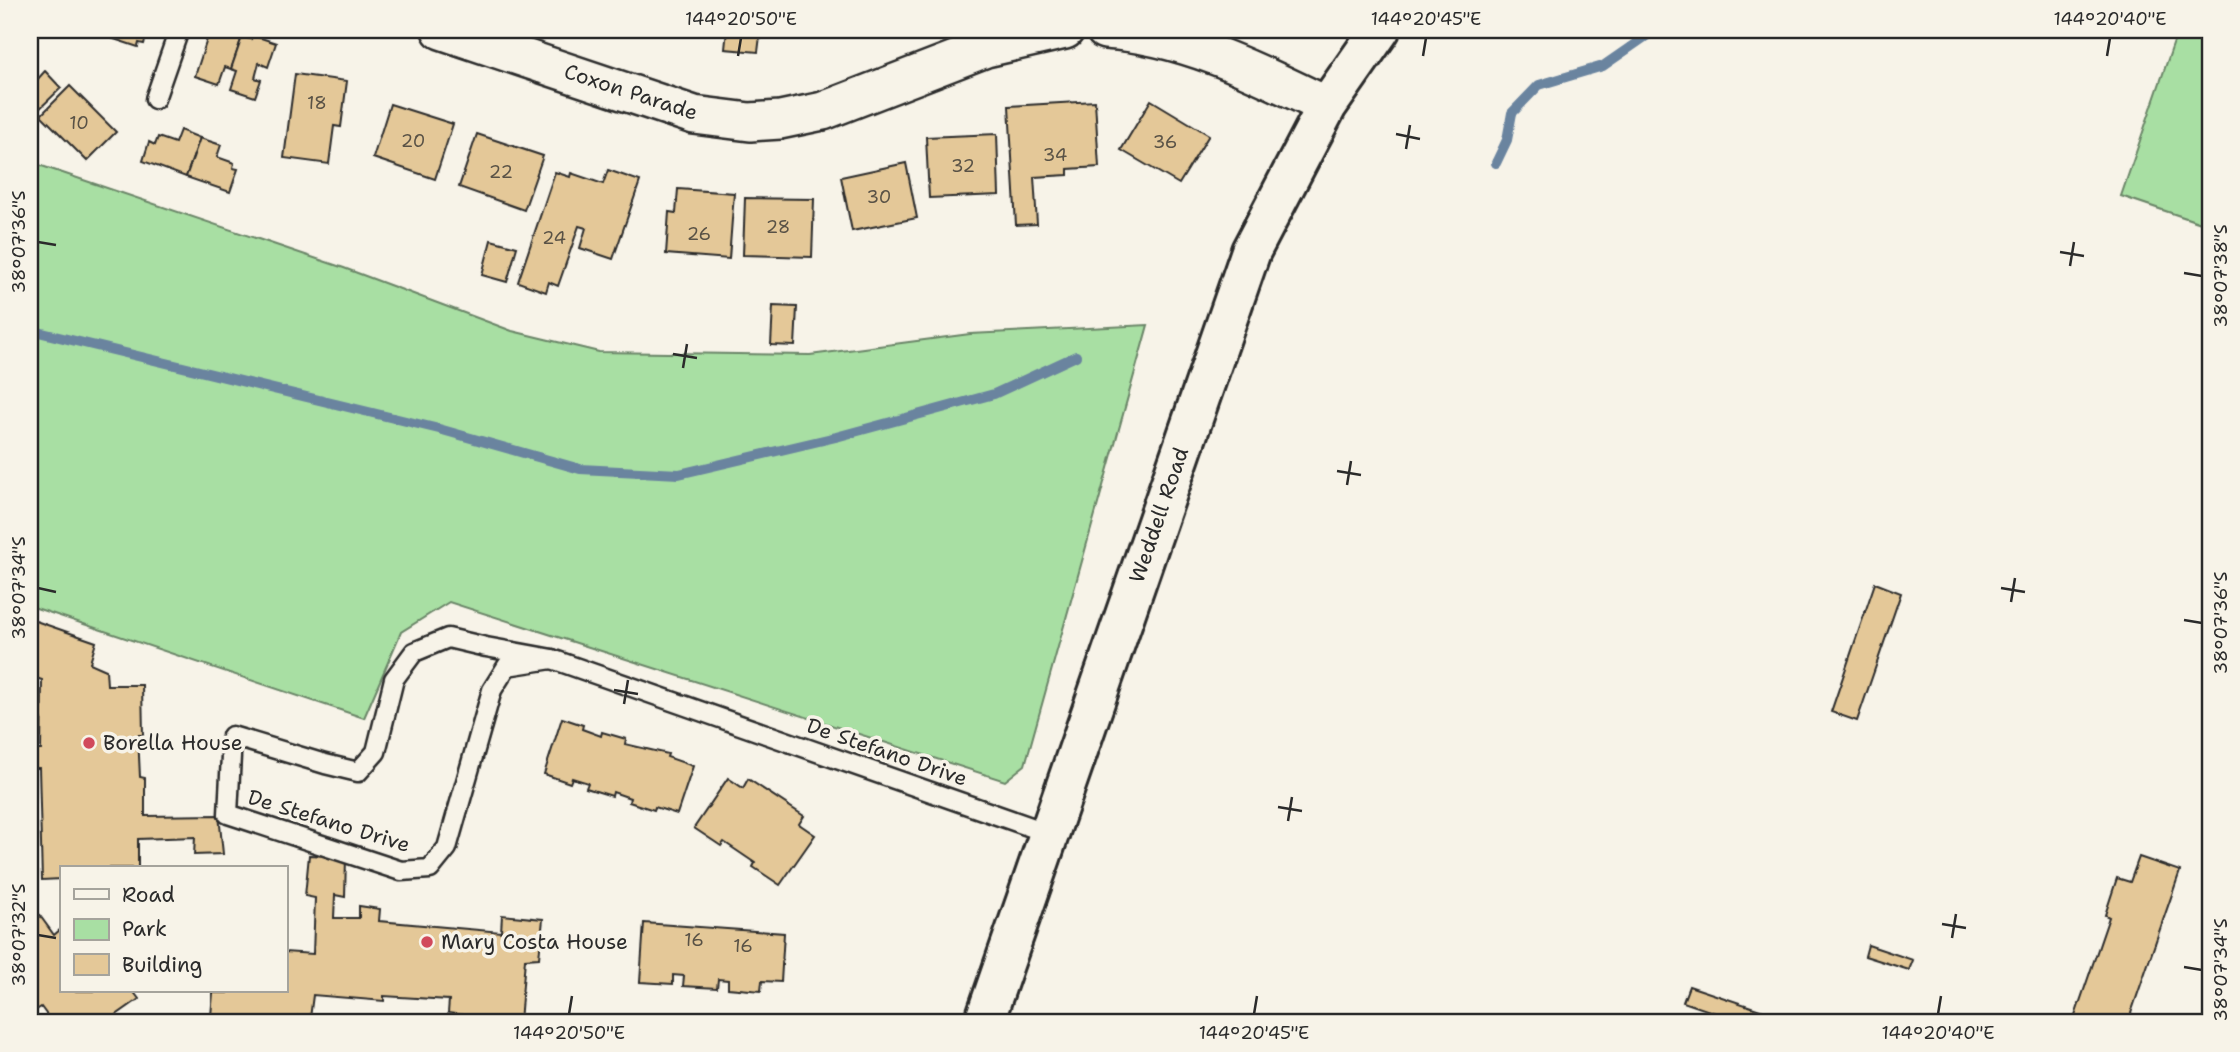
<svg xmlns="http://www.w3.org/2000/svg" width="2240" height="1052" font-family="'Shantell Sans',sans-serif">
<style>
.green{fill:#a8dfa3;stroke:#6a8567;stroke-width:2}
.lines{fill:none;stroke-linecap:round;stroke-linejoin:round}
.stream{stroke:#6a849f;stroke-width:10}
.building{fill:#e4c898;stroke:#2b2b2b;stroke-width:2}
.service-casing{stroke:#2b2b2b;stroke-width:23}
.minor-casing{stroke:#2b2b2b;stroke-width:42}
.tertiary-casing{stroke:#2b2b2b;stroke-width:44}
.service{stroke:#f7f3e8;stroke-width:18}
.minor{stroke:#f7f3e8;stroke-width:37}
.tertiary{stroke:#f7f3e8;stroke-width:38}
.ticks{fill:none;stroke:#2b2b2b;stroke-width:2.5}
.poi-dot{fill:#d1495b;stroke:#f7f3e8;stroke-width:2.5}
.labels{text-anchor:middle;stroke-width:7;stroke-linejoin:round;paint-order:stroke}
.number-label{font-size:18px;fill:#595246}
.street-label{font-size:21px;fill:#2b2b2b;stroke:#f7f3e8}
.poi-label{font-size:21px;fill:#2b2b2b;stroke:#f7f3e8;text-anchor:start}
.neatline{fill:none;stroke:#2b2b2b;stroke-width:2.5}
.ticks-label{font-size:18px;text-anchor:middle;fill:#2b2b2b}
</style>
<rect width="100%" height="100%" fill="#f7f3e8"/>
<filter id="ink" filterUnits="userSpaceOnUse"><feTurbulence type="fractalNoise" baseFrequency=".0143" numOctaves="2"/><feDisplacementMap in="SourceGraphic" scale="14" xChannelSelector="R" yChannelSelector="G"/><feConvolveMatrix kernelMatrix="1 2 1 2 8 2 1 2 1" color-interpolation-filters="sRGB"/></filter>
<g filter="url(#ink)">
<g class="green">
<polygon points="2178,30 2210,30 2210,226 2121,196"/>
<polygon points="30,162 344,268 512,331 599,352 810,355 970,334 1148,325 1025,765 1005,781 449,602 401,632 364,718 30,606"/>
</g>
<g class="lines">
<g class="stream">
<polyline points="1496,163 1507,140 1512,113 1539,85 1603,66 1655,30"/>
<polyline points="30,330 439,429 580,469 679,474 836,437 994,394 1076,356"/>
</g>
</g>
<g class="building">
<polygon points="107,30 148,30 144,44 139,43 138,47 105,36"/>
<polygon points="210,30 235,30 233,34 242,37 231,69 225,67 219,84 195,76"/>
<polygon points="727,30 793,30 792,39 760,36 758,52 725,49"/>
<polygon points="252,35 276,43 268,67 259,63 255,78 261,80 255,97 231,89 237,71 231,69 242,37 251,39"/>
<polygon points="45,71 61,88 32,116 30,114 30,74 36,81"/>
<polygon points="295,74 347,81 341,127 334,126 329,164 284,158"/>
<polygon points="70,86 116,132 87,161 41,115"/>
<polygon points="1151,100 1209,135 1179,184 1121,150"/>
<polygon points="1095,101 1099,167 1068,169 1068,175 1034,177 1037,224 1016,225 1009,106"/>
<polygon points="390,104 453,124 435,179 373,158"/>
<polygon points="180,130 200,138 186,177 143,161 149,142 155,145 158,137 175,143"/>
<polygon points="477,134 543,156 524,210 459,187"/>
<polygon points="997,134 999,195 929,198 926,137"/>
<polygon points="200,138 221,145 217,157 234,163 233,168 238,169 230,192 186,177"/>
<polygon points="906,163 917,218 852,231 841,177"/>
<polygon points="608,170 640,181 613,259 580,248 586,228 579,226 558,286 549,282 546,292 518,282 555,172 570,177 571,173 603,184"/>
<polygon points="678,189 734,193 729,259 666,254 669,212 676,213"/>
<polygon points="745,198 814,199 812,257 743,255"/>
<polygon points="491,240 517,247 507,282 482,275"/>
<polygon points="773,306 797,307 795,346 771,345"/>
<polygon points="1875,583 1901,593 1857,721 1831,712"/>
<polygon points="30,619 96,642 90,663 106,670 107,685 142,685 143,735 138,735 140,777 145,778 145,816 219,815 223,854 194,855 195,837 138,839 138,868 61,868 61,879 42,880 39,768 30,768 30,750 41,750 42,680 30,676"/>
<polygon points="562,718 583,725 582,729 601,736 602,732 626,739 625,744 668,754 667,757 693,766 677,814 655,807 654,810 629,802 630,798 613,792 612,796 586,788 588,783 572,778 570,783 544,774"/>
<polygon points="728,778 743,788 748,779 804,816 799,824 815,835 780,885 753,867 755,863 724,842 721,846 694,828"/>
<polygon points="309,855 346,857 345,897 335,895 334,918 359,918 359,906 380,909 379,921 501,932 502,915 543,919 539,958 525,959 520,1022 471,1022 472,1016 448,1013 449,1000 384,996 384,1001 313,995 310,1018 298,1016 298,1022 225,1022 225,1019 211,1016 213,993 228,993 228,991 285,991 285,952 313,954 315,898 305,896"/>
<polygon points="2139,857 2180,871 2128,1022 2073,1022 2109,917 2105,915 2117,878 2130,882"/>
<polygon points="38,913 54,935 61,929 61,991 133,991 139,999 115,1016 120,1022 52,1022 41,1007 30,1014 30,918"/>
<polygon points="644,923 784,933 781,982 762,981 761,991 728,988 728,980 718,979 717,988 683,986 684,976 673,975 673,984 640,982"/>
<polygon points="1868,945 1913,960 1909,970 1865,956"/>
<polygon points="1689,986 1796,1022 1742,1022 1683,1002"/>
</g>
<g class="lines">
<defs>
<g id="service">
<polyline points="155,99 179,30"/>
<polygon points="448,638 486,647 552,659 507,666 492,690 447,848 430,869 401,871 228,814 232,736 325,764 358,772 376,752 394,679 414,652"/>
<polyline points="552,659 1048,833"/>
</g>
<g id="minor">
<polyline points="441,30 694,115 750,122 780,120 823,111 986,48 1065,30"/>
<path d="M1105,30c79,5 152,42 222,76"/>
</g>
<polyline id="tertiary" points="984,1022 1251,251 1327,106 1380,30"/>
</defs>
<use href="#service" class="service-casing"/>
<use href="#minor" class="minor-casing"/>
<use href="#tertiary" class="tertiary-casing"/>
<use href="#service" class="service"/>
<use href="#minor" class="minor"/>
<use href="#tertiary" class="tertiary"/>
</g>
</g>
<path class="ticks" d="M738,56l3,-18M1423,56l3,-18M2107,56l3,-18M1396,134l24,5M1406,149l4,-24M38,242l18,3M2060,252l24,4M2070,266l4,-24M2184,273l18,3M673,354l24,4M683,368l4,-24M1337,471l24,4M1347,485l4,-24M38,588l18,4M2001,588l24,4M2011,602l4,-24M2184,620l18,3M614,690l24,4M624,704l4,-24M1278,807l24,4M1288,821l4,-24M1942,924l24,4M38,935l18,3M1952,938l4,-24M2184,967l18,3M569,1014l3,-18M1254,1014l3,-18M1938,1014l3,-18"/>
<g class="poi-dot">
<circle cx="89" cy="743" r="7"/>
<circle cx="427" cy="942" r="7"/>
</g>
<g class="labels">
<g class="number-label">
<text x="317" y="109">18</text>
<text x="79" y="129">10</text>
<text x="413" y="147">20</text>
<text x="1165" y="148">36</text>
<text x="1055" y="161">34</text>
<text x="963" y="172">32</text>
<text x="501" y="178">22</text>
<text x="879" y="203">30</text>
<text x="778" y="233">28</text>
<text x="699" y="240">26</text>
<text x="554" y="244">24</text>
<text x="694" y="946">16</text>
<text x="743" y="952">16</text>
</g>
<g class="street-label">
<text transform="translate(631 92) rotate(18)" y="7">Coxon Parade</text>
<text transform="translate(1159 515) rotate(-71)" y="7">Weddell Road</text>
<text transform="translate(887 752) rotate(19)" y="7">De Stefano Drive</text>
<text transform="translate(329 821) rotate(17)" y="7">De Stefano Drive</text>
</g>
<g class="poi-label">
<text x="103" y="750">Borella House</text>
<text x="441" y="949">Mary Costa House</text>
</g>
</g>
<rect width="2240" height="1052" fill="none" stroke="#f7f3e8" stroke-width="77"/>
<rect x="60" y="866" width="228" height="126" fill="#f7f3e8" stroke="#a5a39c" stroke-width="2"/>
<rect x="74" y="889" width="35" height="10" fill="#f7f3e8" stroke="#a5a39c" stroke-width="2"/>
<text x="122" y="902" font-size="21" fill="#2b2b2b">Road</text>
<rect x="74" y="919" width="35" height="21" fill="#a8dfa3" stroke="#a5a39c" stroke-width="2"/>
<text x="122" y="936" font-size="21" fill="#2b2b2b">Park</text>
<rect x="74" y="954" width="35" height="21" fill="#e4c898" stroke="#a5a39c" stroke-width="2"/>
<text x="122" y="972" font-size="21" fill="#2b2b2b">Building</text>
<rect x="38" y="38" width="2164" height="976" class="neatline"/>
<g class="ticks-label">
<text x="741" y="25">144°20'50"E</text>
<text x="1426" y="25">144°20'45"E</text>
<text x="2110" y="25">144°20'40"E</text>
<text transform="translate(19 242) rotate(-90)" y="6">38°07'36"S</text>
<text transform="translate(2221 276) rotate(-90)" y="6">38°07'38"S</text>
<text transform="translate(19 588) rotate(-90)" y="6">38°07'34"S</text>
<text transform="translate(2221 623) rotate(-90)" y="6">38°07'36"S</text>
<text transform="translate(19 935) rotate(-90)" y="6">38°07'32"S</text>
<text transform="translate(2221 970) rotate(-90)" y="6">38°07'34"S</text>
<text x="569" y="1039">144°20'50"E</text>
<text x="1254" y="1039">144°20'45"E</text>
<text x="1938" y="1039">144°20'40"E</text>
</g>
</svg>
